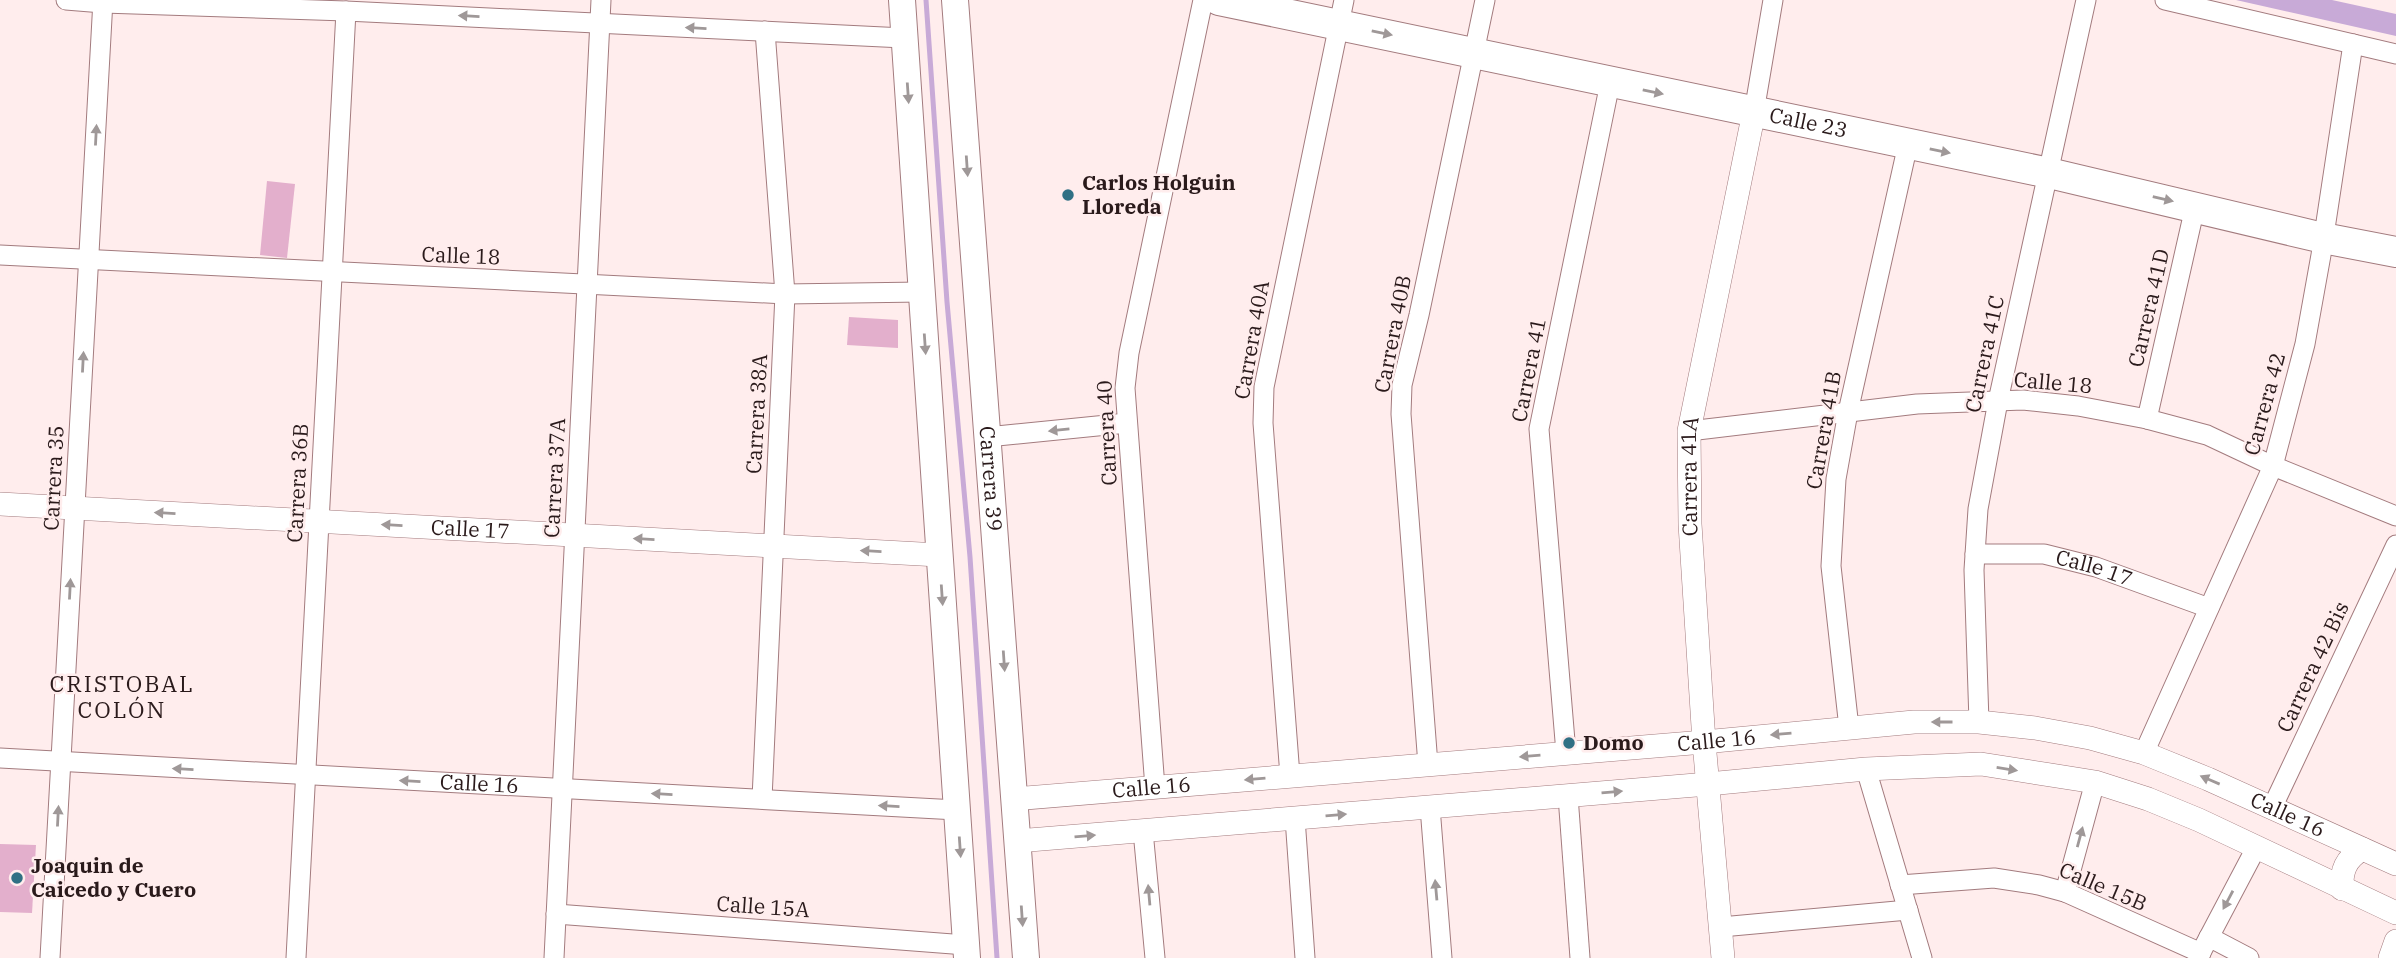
<svg xmlns="http://www.w3.org/2000/svg" width="2396" height="958" font-family="'IBM Plex Serif',serif">
<style>
.water{fill:#c8aad7}
.lines{fill:none;stroke-linecap:round;stroke-linejoin:round}
.stream{stroke:#c8aad7;stroke-width:5}
.building{fill:#e3afcc}
.minor-casing{stroke:#a37b7e;stroke-width:21}
.tertiary-casing{stroke:#a37b7e;stroke-width:24}
.secondary-casing{stroke:#a37b7e;stroke-width:28}
.primary-casing{stroke:#a37b7e;stroke-width:32}
.minor{stroke:#fff;stroke-width:19}
.tertiary{stroke:#fff;stroke-width:23}
.secondary{stroke:#fff;stroke-width:26}
.primary{stroke:#fff;stroke-width:30}
.oneway{fill:#9f9898}
.poi-dot{fill:#307084;stroke:#ffeded;stroke-width:2.5}
.labels{text-anchor:middle;stroke-width:5;stroke-linejoin:round;paint-order:stroke}
.street-label{font-size:21px;fill:#2a1a1b;stroke:#ffeded}
.poi-label{font-size:21px;font-weight:bold;fill:#2a1a1b;stroke:#ffeded;text-anchor:start}
.neighbourhood-label{font-size:23px;letter-spacing:2px;fill:#2a1a1b;stroke:#ffeded}
</style>
<rect width="100%" height="100%" fill="#ffeded"/>
<polygon class="water" points="2236,0 2332,0 2396,14 2396,36"/>
<g class="lines">
<polyline class="stream" points="926,0 947,302 970,557 997,958"/>
</g>
<g class="building">
<polygon points="267,181 295,184 287,258 260,255"/>
<polygon points="849,317 898,320 898,348 847,345"/>
<polygon points="0,844 36,845 32,913 0,912"/>
</g>
<g class="lines">
<defs>
<g id="minor">
<polyline points="66,0 103,3 346,11 904,38"/>
<polyline points="2165,0 2396,54"/>
<polyline points="1754,112 1773,0"/>
<polyline points="0,255 785,294 921,292"/>
<polyline points="2147,419 2195,207"/>
<polyline points="1689,431 1917,404 2023,400 2078,406 2147,419 2207,435 2273,466 2396,516"/>
<polyline points="987,437 1127,423"/>
<path id="s1" d="M1975,554h69l52,13 113,41"/>
<polyline points="1979,722 1974,570 1978,509 1998,401 2086,0"/>
<polyline points="1849,728 1831,566 1836,479 1848,412 1908,144"/>
<polyline points="1566,753 1539,429 1610,83"/>
<polyline points="2144,753 2273,466 2305,344 2321,255 2353,44"/>
<path id="s2" d="M0,758l957,52"/>
<polyline points="1428,765 1401,414 1402,385 1419,315 1485,0"/>
<polyline points="1866,769 1922,958"/>
<polyline points="1290,776 1263,423 1264,387 1344,0"/>
<polyline points="1155,788 1125,388 1129,353 1203,0"/>
<polyline points="1568,796 1580,958"/>
<polyline points="762,799 785,294 765,31"/>
<polyline points="1430,807 1442,958"/>
<polyline points="2272,808 2396,545"/>
<polyline points="1295,818 1305,958"/>
<polyline points="1143,831 1155,958"/>
<polyline points="1900,885 1994,878 2039,885 2065,892 2201,953"/>
<polyline points="2065,892 2095,782"/>
<polyline points="556,914 966,945"/>
<polyline points="1721,927 1908,910"/>
<polyline points="2209,937 2249,958"/>
<polyline points="50,958 103,0"/>
<polyline points="296,958 346,11"/>
<polyline points="554,958 601,0"/>
<polyline points="2198,958 2256,848"/>
</g>
<g id="tertiary">
<path id="s3" d="M0,504l939,51"/>
<path id="s4" d="M1014,799l690,-57 210,-20h65l56,6 55,10 54,15 64,26 188,85"/>
<polyline points="1017,841 1708,784 1866,769 1981,764 2095,782 2148,799 2199,820 2396,913"/>
<path d="M2342,889c-1,-19 4,-30 20,-40"/>
<path id="s5" d="M1723,958l-19,-216 -14,-218 -1,-93 65,-319"/>
<polyline points="2390,958 2396,941"/>
</g>
<g id="secondary">
<polyline points="902,0 967,958"/>
<path id="s6" d="M955,0l71,958"/>
</g>
<g id="primary">
<path id="s7" d="M1219,0l830,173 274,65 73,14"/>
</g>
</defs>
<use href="#minor" class="minor-casing"/>
<use href="#tertiary" class="tertiary-casing"/>
<use href="#secondary" class="secondary-casing"/>
<use href="#primary" class="primary-casing"/>
<use href="#minor" class="minor"/>
<use href="#tertiary" class="tertiary"/>
<use href="#secondary" class="secondary"/>
<use href="#primary" class="primary"/>
</g>
<defs><path id="oneway-solid" d="M-6-.8H1V-3.2L6.5 0L1 3.2V.8H-6Z" transform="scale(1.75)"/></defs>
<g class="oneway">
<use href="#oneway-solid" transform="translate(469 16) rotate(-177)"/>
<use href="#oneway-solid" transform="translate(696 28) rotate(-177)"/>
<use href="#oneway-solid" transform="translate(1382 33) rotate(12)"/>
<use href="#oneway-solid" transform="translate(1653 92) rotate(12)"/>
<use href="#oneway-solid" transform="translate(908 93) rotate(86)"/>
<use href="#oneway-solid" transform="translate(96 135) rotate(-87)"/>
<use href="#oneway-solid" transform="translate(1940 151) rotate(12)"/>
<use href="#oneway-solid" transform="translate(967 166) rotate(86)"/>
<use href="#oneway-solid" transform="translate(2163 199) rotate(13)"/>
<use href="#oneway-solid" transform="translate(925 344) rotate(86)"/>
<use href="#oneway-solid" transform="translate(83 362) rotate(-87)"/>
<use href="#oneway-solid" transform="translate(1059 430) rotate(174)"/>
<use href="#oneway-solid" transform="translate(165 513) rotate(-177)"/>
<use href="#oneway-solid" transform="translate(392 525) rotate(-177)"/>
<use href="#oneway-solid" transform="translate(644 539) rotate(-177)"/>
<use href="#oneway-solid" transform="translate(871 551) rotate(-177)"/>
<use href="#oneway-solid" transform="translate(70 589) rotate(-87)"/>
<use href="#oneway-solid" transform="translate(942 595) rotate(86)"/>
<use href="#oneway-solid" transform="translate(1004 661) rotate(86)"/>
<use href="#oneway-solid" transform="translate(1942 722) rotate(-180)"/>
<use href="#oneway-solid" transform="translate(1781 734) rotate(175)"/>
<use href="#oneway-solid" transform="translate(1530 756) rotate(175)"/>
<use href="#oneway-solid" transform="translate(183 769) rotate(-177)"/>
<use href="#oneway-solid" transform="translate(2007 769) rotate(9)"/>
<use href="#oneway-solid" transform="translate(1255 779) rotate(175)"/>
<use href="#oneway-solid" transform="translate(2210 780) rotate(-157)"/>
<use href="#oneway-solid" transform="translate(410 781) rotate(-177)"/>
<use href="#oneway-solid" transform="translate(1612 792) rotate(-5)"/>
<use href="#oneway-solid" transform="translate(662 794) rotate(-177)"/>
<use href="#oneway-solid" transform="translate(889 806) rotate(-177)"/>
<use href="#oneway-solid" transform="translate(1336 815) rotate(-5)"/>
<use href="#oneway-solid" transform="translate(58 816) rotate(-87)"/>
<use href="#oneway-solid" transform="translate(1085 836) rotate(-5)"/>
<use href="#oneway-solid" transform="translate(2080 837) rotate(-75)"/>
<use href="#oneway-solid" transform="translate(960 847) rotate(86)"/>
<use href="#oneway-solid" transform="translate(1436 890) rotate(-95)"/>
<use href="#oneway-solid" transform="translate(1149 895) rotate(-95)"/>
<use href="#oneway-solid" transform="translate(2228 900) rotate(118)"/>
<use href="#oneway-solid" transform="translate(1022 916) rotate(86)"/>
</g>
<g class="poi-dot">
<circle cx="1068" cy="195" r="7"/>
<circle cx="1569" cy="743" r="7"/>
<circle cx="17" cy="878" r="7"/>
</g>
<g class="labels">
<g class="street-label">
<text dy="7" stroke="none"><textPath href="#s7" startOffset="602">Calle 23</textPath></text>
<text transform="translate(461 256) rotate(2)" y="7">Calle 18</text>
<text transform="translate(2149 308) rotate(-77)" y="7">Carrera 41D</text>
<text transform="translate(1393 334) rotate(-79)" y="7">Carrera 40B</text>
<text transform="translate(1252 340) rotate(-80)" y="7">Carrera 40A</text>
<text transform="translate(1985 354) rotate(-78)" y="7">Carrera 41C</text>
<text transform="translate(1529 370) rotate(-79)" y="7">Carrera 41</text>
<text transform="translate(2053 383) rotate(5)" y="7">Calle 18</text>
<text transform="translate(2265 404) rotate(-75)" y="7">Carrera 42</text>
<text transform="translate(757 414) rotate(-87)" y="7">Carrera 38A</text>
<text transform="translate(1824 430) rotate(-80)" y="7">Carrera 41B</text>
<text transform="translate(1107 433) rotate(-93)" y="7">Carrera 40</text>
<text dy="7" stroke="none"><textPath href="#s5" startOffset="483">Carrera 41A</textPath></text>
<text transform="translate(54 478) rotate(-87)" y="7">Carrera 35</text>
<text transform="translate(555 478) rotate(-87)" y="7">Carrera 37A</text>
<text dy="7" stroke="none"><textPath href="#s6" startOffset="480">Carrera 39</textPath></text>
<text transform="translate(298 483) rotate(-87)" y="7">Carrera 36B</text>
<text dy="7" stroke="none"><textPath href="#s3" startOffset="471">Calle 17</textPath></text>
<text dy="7" stroke="none"><textPath href="#s1" startOffset="121">Calle 17</textPath></text>
<text transform="translate(2313 667) rotate(-65)" y="7">Carrera 42 Bis</text>
<text dy="7" stroke="none"><textPath href="#s4" startOffset="705">Calle 16</textPath></text>
<text dy="7" stroke="none"><textPath href="#s2" startOffset="480">Calle 16</textPath></text>
<text dy="7" stroke="none"><textPath href="#s4" startOffset="138">Calle 16</textPath></text>
<text dy="7" stroke="none"><textPath href="#s4" startOffset="1293">Calle 16</textPath></text>
<text transform="translate(2103 887) rotate(23)" y="7">Calle 15B</text>
<text transform="translate(763 907) rotate(4)" y="7">Calle 15A</text>
</g>
<g class="poi-label">
<text x="1082" y="190">Carlos Holguin<tspan x="1082" dy="24">Lloreda</tspan></text>
<text x="1583" y="750">Domo</text>
<text x="31" y="873">Joaquin de<tspan x="31" dy="24">Caicedo y Cuero</tspan></text>
</g>
<g class="neighbourhood-label">
<text x="122" y="692">CRISTOBAL<tspan x="122" dy="26">COLÓN</tspan></text>
</g>
</g>
</svg>
